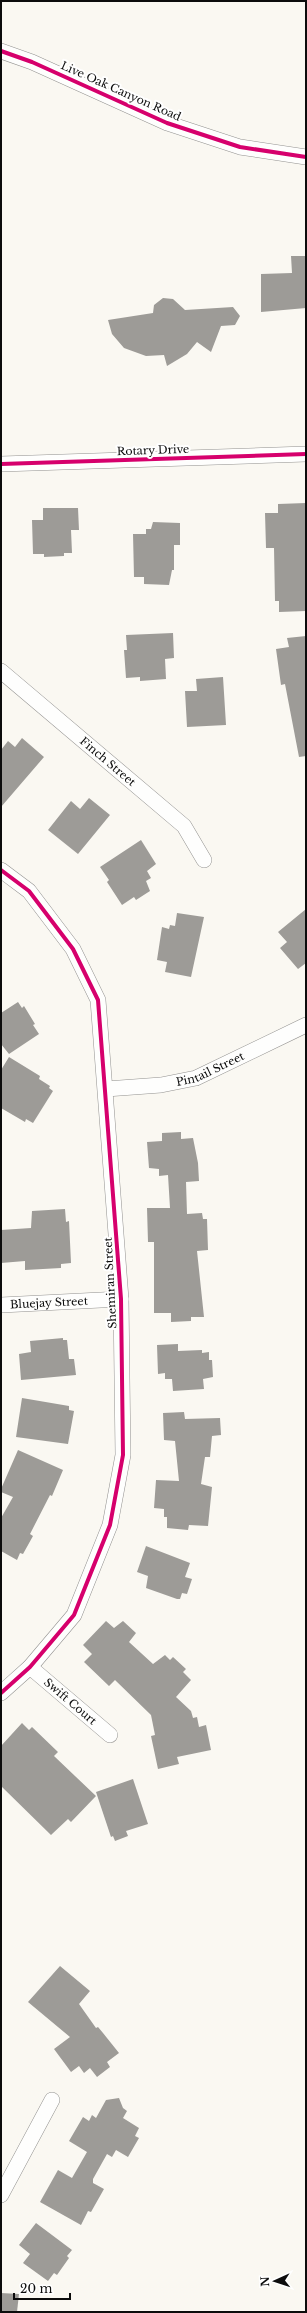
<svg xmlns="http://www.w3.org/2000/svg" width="307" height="2313" font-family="'Libre Baskerville',serif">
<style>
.building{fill:#9d9b97}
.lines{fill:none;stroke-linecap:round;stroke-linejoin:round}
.minor-casing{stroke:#939290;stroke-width:16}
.minor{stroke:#fefefd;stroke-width:15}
.cycleway-casing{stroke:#fff;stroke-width:6}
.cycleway{stroke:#d6006c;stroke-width:4}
.labels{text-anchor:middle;stroke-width:4;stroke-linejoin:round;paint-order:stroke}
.street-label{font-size:11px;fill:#0c0c0c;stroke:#fff}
</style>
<rect width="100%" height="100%" fill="#faf8f2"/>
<g class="building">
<polygon points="291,256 306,256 306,308 261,312 261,274 292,273"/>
<polygon points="163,298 173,299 185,310 233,307 240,316 235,325 221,326 211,352 197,342 187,354 167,366 164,355 146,356 124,348 112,334 108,320 153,313 154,305"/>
<polygon points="306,503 306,611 279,612 279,601 275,601 274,548 266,548 265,513 278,513 278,504"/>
<polygon points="43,508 78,508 79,530 71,530 72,553 64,553 64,556 44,557 44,554 33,554 32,520 43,520"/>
<polygon points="153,522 180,523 180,545 174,545 174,570 172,570 169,585 144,584 144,577 134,577 133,534 146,534 146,529 151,529"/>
<polygon points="173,633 174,658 165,659 166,679 140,681 140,677 126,678 124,650 127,650 126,635"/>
<polygon points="306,636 306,756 299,757 285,684 281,685 276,649 289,647 287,638"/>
<polygon points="223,677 226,725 187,727 185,691 197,691 196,679"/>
<polygon points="22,738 44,757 1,807 1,750 8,741 15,747"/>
<polygon points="89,798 110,815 78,854 48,830 71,801 80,809"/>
<polygon points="141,840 156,864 147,871 151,878 146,881 150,891 136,900 134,897 122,905 107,882 109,880 100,867"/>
<polygon points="306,909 306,963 298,969 280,948 287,942 278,932"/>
<polygon points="177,913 204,917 191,977 165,972 167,962 157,960 162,927 169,929 170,925 175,926"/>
<polygon points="18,1002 22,1008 24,1006 35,1024 33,1025 39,1034 9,1054 1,1044 1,1013"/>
<polygon points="9,1057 40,1076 39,1079 50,1086 49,1088 53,1091 33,1123 26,1119 25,1122 1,1108 1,1070"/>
<polygon points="181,1132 181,1139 193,1138 198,1163 199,1181 186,1182 187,1214 202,1213 203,1219 207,1219 208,1250 197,1251 204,1317 191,1317 191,1321 171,1322 171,1313 154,1313 154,1242 148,1242 147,1208 170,1208 168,1175 159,1176 159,1169 149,1168 147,1142 162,1141 162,1133"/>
<polygon points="65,1209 66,1222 69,1221 71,1263 61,1264 61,1268 25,1270 25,1261 1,1263 1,1230 31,1228 32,1211"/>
<polygon points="63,1338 63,1340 67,1340 69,1359 74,1359 76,1375 21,1380 19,1354 31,1352 30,1341"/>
<polygon points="178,1344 178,1351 202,1350 202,1353 209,1352 209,1360 212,1360 213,1377 203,1379 204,1389 173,1391 172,1379 165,1379 165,1373 158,1374 157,1345"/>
<polygon points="22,1398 69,1406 69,1410 74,1411 68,1444 16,1437"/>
<polygon points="184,1412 185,1419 220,1418 221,1435 212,1436 210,1457 205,1457 201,1484 212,1487 208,1526 189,1525 188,1530 167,1528 167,1517 164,1517 164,1509 154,1508 156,1480 179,1481 175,1441 164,1440 163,1413"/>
<polygon points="18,1450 63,1470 52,1496 50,1495 30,1534 33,1536 23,1554 20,1553 17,1560 1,1551 1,1518 13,1497 1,1492 1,1489"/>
<polygon points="146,1546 190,1563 185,1577 192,1579 187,1594 182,1593 180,1599 177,1599 146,1588 148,1576 137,1572"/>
<polygon points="106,1621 114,1628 123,1621 136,1633 129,1642 153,1664 165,1655 170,1660 173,1657 186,1669 183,1672 191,1680 176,1697 191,1711 193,1718 197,1717 199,1727 206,1725 211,1750 177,1757 179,1764 158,1769 151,1736 155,1735 151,1715 115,1680 109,1686 84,1662 92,1654 83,1645"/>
<polygon points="22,1723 29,1730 32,1727 58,1752 54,1756 96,1796 71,1822 68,1819 51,1835 1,1786 1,1746"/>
<polygon points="133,1779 148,1824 126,1831 128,1836 115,1841 113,1836 111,1837 96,1792"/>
<polygon points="60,1966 90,1991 79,2004 96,2028 98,2027 103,2033 119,2053 107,2062 110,2067 97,2077 90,2068 84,2073 79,2066 71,2072 54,2049 70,2037 28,2002"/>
<polygon points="119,2098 123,2108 127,2111 123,2118 139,2128 135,2136 139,2138 128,2157 116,2150 112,2157 107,2154 93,2179 93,2183 104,2189 91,2212 88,2211 81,2225 40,2202 58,2170 72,2178 87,2152 69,2141 83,2117 89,2121 92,2115 96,2118 106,2100"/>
<polygon points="36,2223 72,2250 67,2256 69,2258 57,2275 54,2273 48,2281 23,2263 30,2254 19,2245"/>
<polygon points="1,2293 19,2294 17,2312 1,2312"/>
</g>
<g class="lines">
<defs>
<g id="minor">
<polyline points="1,51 32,62 167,123 240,147 306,157"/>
<polyline points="1,464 306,454"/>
<path id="s1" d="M1,671l183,155 20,34"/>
<polyline points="1,870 29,891 73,949 98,1000 121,1299 123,1455 110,1525 74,1615 30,1667 1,1693"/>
<path id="s2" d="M106,1089l55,-4 35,-7 110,-53"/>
<path id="s3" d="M1,1305l120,-6"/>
<path id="s4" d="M30,1667l80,68"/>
<polyline points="1,2195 52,2100"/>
</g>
</defs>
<use href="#minor" class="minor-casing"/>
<use href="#minor" class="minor"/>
<defs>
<g id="cycleway">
<polyline points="1,51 32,62 167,123 240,147 306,157"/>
<polyline points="1,464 306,454"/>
<polyline points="1,870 29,891 73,949 98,1000 121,1299 123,1455 110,1525 74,1615 30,1667 1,1693"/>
</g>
</defs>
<use href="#cycleway" class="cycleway-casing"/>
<use href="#cycleway" class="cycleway"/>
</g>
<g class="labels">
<g class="street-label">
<text transform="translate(121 91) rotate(24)" y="4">Live Oak Canyon Road</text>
<text transform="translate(153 450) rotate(-2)" y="4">Rotary Drive</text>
<text dy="4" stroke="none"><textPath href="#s1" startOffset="140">Finch Street</textPath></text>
<text dy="4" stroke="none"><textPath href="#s2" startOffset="107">Pintail Street</textPath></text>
<text transform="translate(110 1283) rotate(-93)" y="4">Shemiran Street</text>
<text dy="4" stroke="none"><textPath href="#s3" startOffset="48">Bluejay Street</textPath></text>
<text dy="4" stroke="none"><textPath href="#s4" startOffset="53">Swift Court</textPath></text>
</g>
</g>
<rect width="307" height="2313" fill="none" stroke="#0c0c0c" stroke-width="4"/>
<g transform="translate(275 2281) rotate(267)" stroke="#ffffff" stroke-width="3" paint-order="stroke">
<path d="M0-3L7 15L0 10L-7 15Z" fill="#0c0c0c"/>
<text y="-6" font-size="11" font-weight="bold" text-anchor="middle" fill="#0c0c0c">N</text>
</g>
<path d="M14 2293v6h56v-6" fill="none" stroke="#0c0c0c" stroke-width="2"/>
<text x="20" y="2293" font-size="12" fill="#0c0c0c" stroke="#ffffff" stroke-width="3" paint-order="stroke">20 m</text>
</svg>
